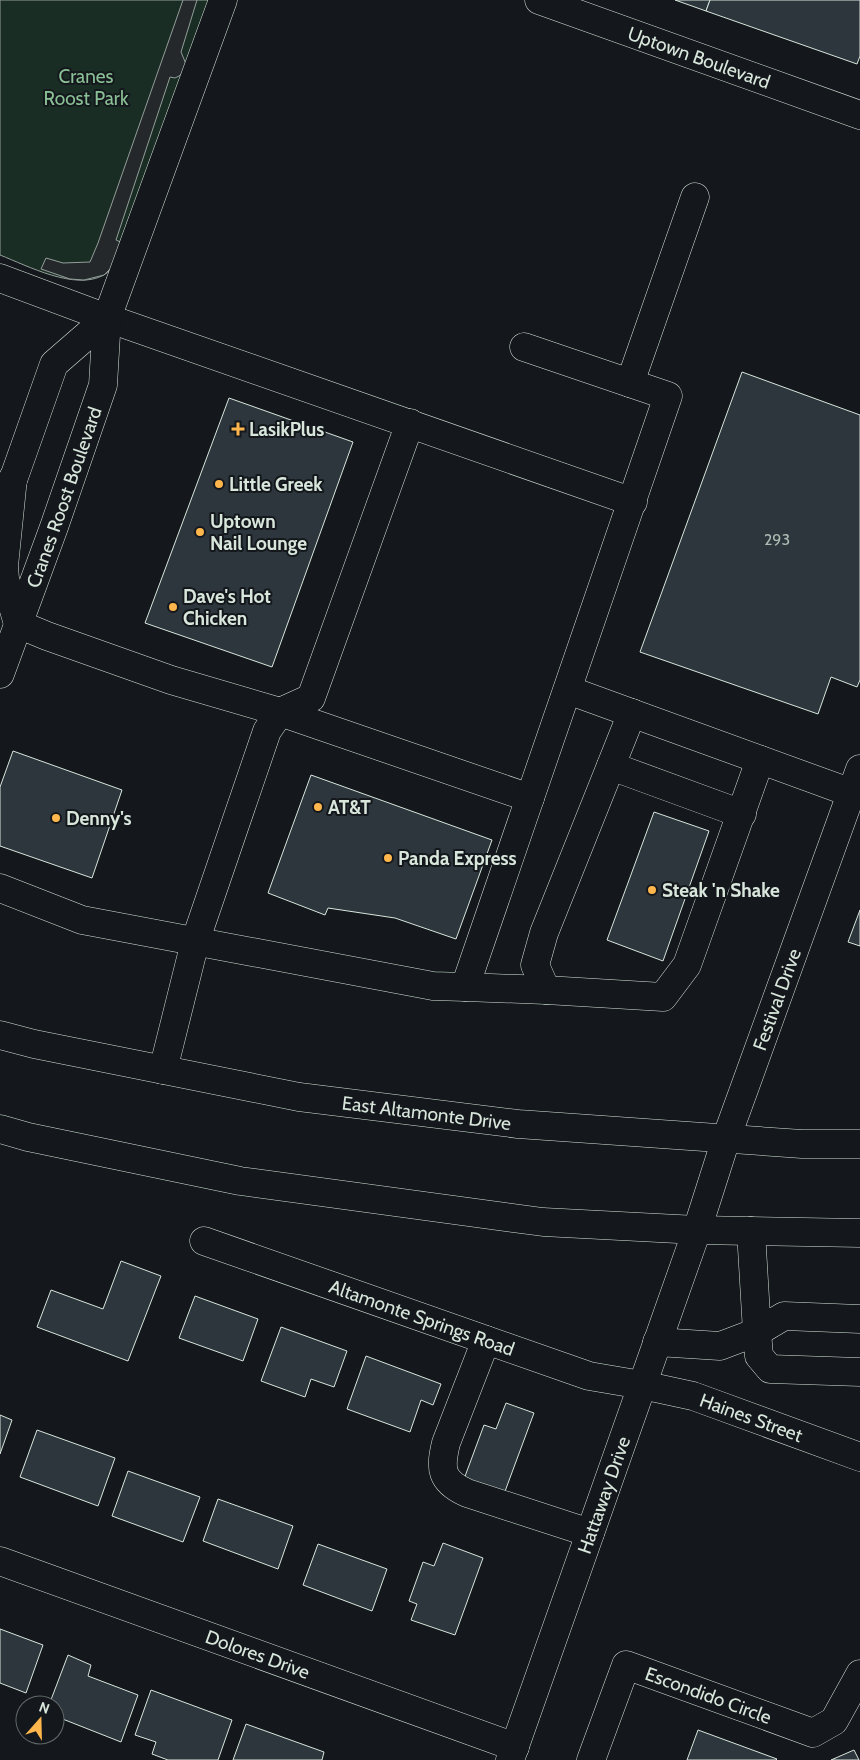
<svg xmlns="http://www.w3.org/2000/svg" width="860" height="1760" font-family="Cabin,sans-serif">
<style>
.green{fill:#1a2d24;stroke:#939e99}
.parking{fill:#24282b;stroke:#939e99}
.building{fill:#2c363c;stroke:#d8e6dc}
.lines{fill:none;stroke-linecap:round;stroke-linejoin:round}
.minor-casing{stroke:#d8e6dc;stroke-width:29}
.major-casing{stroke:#d8e6dc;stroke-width:29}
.minor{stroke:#14181c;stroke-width:28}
.major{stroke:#14181c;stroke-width:28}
.poi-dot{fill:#ffb74d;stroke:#14181c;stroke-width:2}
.labels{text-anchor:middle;stroke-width:4;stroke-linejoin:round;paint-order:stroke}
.number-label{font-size:16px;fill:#adbab4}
.street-label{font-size:19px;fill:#d8e6dc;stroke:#14181c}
.park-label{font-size:19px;fill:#8ac095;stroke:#14181c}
.poi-label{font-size:19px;font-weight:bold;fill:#d8e6dc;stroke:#14181c;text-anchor:start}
</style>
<rect width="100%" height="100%" fill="#14181c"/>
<path class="green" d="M0,0h209l-94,264c-3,3 -7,9 -11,11 -29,16 -76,-9 -104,-20z"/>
<polygon class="parking" points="183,0 197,0 181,52 186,64 183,73 179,76 175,78 170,77 116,240 123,243 115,264 104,275 84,280 70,279 41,269 46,258 63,263 90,262 98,243"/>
<g class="building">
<polygon points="675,0 710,0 706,11"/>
<polygon points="710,0 860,0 860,56 857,64 706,11"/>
<polygon points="742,372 860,415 860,680 857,687 831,677 818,714 640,652"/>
<polygon points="229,398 353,442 272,667 145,623"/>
<polygon points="13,751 122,790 92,878 0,846 0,787"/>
<polygon points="311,775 492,840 456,939 395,918 328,908 325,915 268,893"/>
<polygon points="654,812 709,831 663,961 607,940"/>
<polygon points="860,910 860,946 848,942"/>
<polygon points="121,1261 161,1276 128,1361 37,1327 51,1290 103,1309"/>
<polygon points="195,1296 258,1319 243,1361 179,1338"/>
<polygon points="281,1327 347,1351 334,1387 311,1379 305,1397 261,1381"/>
<polygon points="366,1356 441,1384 433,1405 421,1400 410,1432 347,1409"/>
<polygon points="506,1403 534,1413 504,1494 464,1479 484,1425 496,1429"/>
<polygon points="0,1415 12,1420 0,1454"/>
<polygon points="37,1430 115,1458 98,1506 20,1477"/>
<polygon points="128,1471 200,1497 183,1542 112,1516"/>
<polygon points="218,1499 293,1526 278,1569 203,1541"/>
<polygon points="443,1543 483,1558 455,1635 411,1620 417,1604 409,1601 423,1562 434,1566"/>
<polygon points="318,1544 387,1569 372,1611 303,1585"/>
<polygon points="0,1629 43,1645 26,1693 0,1683"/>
<polygon points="68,1655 91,1665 88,1676 138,1695 121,1742 55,1716 55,1705 49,1705"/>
<polygon points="151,1690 232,1720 218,1760 168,1760 152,1754 156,1742 135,1735"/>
<polygon points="246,1724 324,1752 322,1760 233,1760"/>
<polygon points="698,1730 777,1759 776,1760 687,1760"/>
<polygon points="854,1750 859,1760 831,1760"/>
</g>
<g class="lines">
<defs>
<g id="minor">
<path id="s1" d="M539,0l321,115"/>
<polyline points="0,278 107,318 633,502"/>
<polyline points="630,383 695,197"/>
<polyline points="13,478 4,566 5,579 18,624 47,636 171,680 280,712 530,798"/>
<polyline points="7,497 54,364 107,318"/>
<path id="s2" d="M0,674l54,-147 49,-142 4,-67 116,-318"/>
<polyline points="568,690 860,796"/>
<polyline points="632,713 544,933 535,965 546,990 663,997 687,965 760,760"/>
<polyline points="611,766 742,814"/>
<polyline points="0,888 82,920 433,986 465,987 668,396 524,347"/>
<polyline points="465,987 546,990"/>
<polyline points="163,1070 195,942 267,731 280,712 311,698 410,423"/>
<polyline points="751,1231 757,1332 784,1316 860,1319"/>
<path id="s3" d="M204,1241l385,135 53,9 51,11 167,61"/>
<path d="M486,1340l-40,103c-6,25 -6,38 21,50l123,40"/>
<polyline points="657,1342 720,1346 757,1332 759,1356 770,1369 860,1372"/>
<path id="s4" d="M0,1561l515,186"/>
<path id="s5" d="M510,1760l187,-530 29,-91 134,-370"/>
<path id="s6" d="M591,1760l35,-95 187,68 21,-12 26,-47"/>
</g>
<g id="major">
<path id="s7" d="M0,1035l34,9 265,53 219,27 284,20h58"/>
<polyline points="0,1129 28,1137 240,1181 543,1222 697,1230 860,1233"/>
</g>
</defs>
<use href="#minor" class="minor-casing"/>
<use href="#major" class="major-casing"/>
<use href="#minor" class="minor"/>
<use href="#major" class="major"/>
</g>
<g class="poi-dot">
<path d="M235.5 421.5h5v5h5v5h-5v5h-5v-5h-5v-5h5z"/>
<circle cx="219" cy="484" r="5"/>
<circle cx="200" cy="532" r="5"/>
<circle cx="173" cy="607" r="5"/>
<circle cx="318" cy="807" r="5"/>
<circle cx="56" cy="818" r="5"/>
<circle cx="388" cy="858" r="5"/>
<circle cx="652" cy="890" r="5"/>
</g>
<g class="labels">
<g class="number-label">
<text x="777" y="545">293</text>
</g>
<g class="street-label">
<text dy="7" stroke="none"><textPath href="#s1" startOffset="170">Uptown Boulevard</textPath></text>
<text dy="7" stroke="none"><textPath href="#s2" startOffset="188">Cranes Roost Boulevard</textPath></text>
<text dy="7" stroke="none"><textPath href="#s5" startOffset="806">Festival Drive</textPath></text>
<text dy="7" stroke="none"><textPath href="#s7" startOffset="434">East Altamonte Drive</textPath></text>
<text dy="7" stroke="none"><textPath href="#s3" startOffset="231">Altamonte Springs Road</textPath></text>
<text dy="7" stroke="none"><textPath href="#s3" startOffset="576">Haines Street</textPath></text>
<text dy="7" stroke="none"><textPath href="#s5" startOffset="281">Hattaway Drive</textPath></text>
<text dy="7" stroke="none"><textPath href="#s4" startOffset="274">Dolores Drive</textPath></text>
<text dy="7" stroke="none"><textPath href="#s6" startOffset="189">Escondido Circle</textPath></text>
</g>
<g class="park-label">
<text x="86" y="83">Cranes<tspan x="86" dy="22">Roost Park</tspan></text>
</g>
<g class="poi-label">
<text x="249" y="436">LasikPlus</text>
<text x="229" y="491">Little Greek</text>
<text x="210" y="528">Uptown<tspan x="210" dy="22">Nail Lounge</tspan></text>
<text x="183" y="603">Dave's Hot<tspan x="183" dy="22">Chicken</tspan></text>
<text x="328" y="814">AT&amp;T</text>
<text x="66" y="825">Denny's</text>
<text x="398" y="865">Panda Express</text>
<text x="662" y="897">Steak 'n Shake</text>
</g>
</g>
<g transform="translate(40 1720) rotate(20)"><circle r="24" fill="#14181c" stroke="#626a69"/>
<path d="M0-4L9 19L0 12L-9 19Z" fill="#ffb74d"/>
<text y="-8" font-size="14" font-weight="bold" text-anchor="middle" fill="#d8e6dc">N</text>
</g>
</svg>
